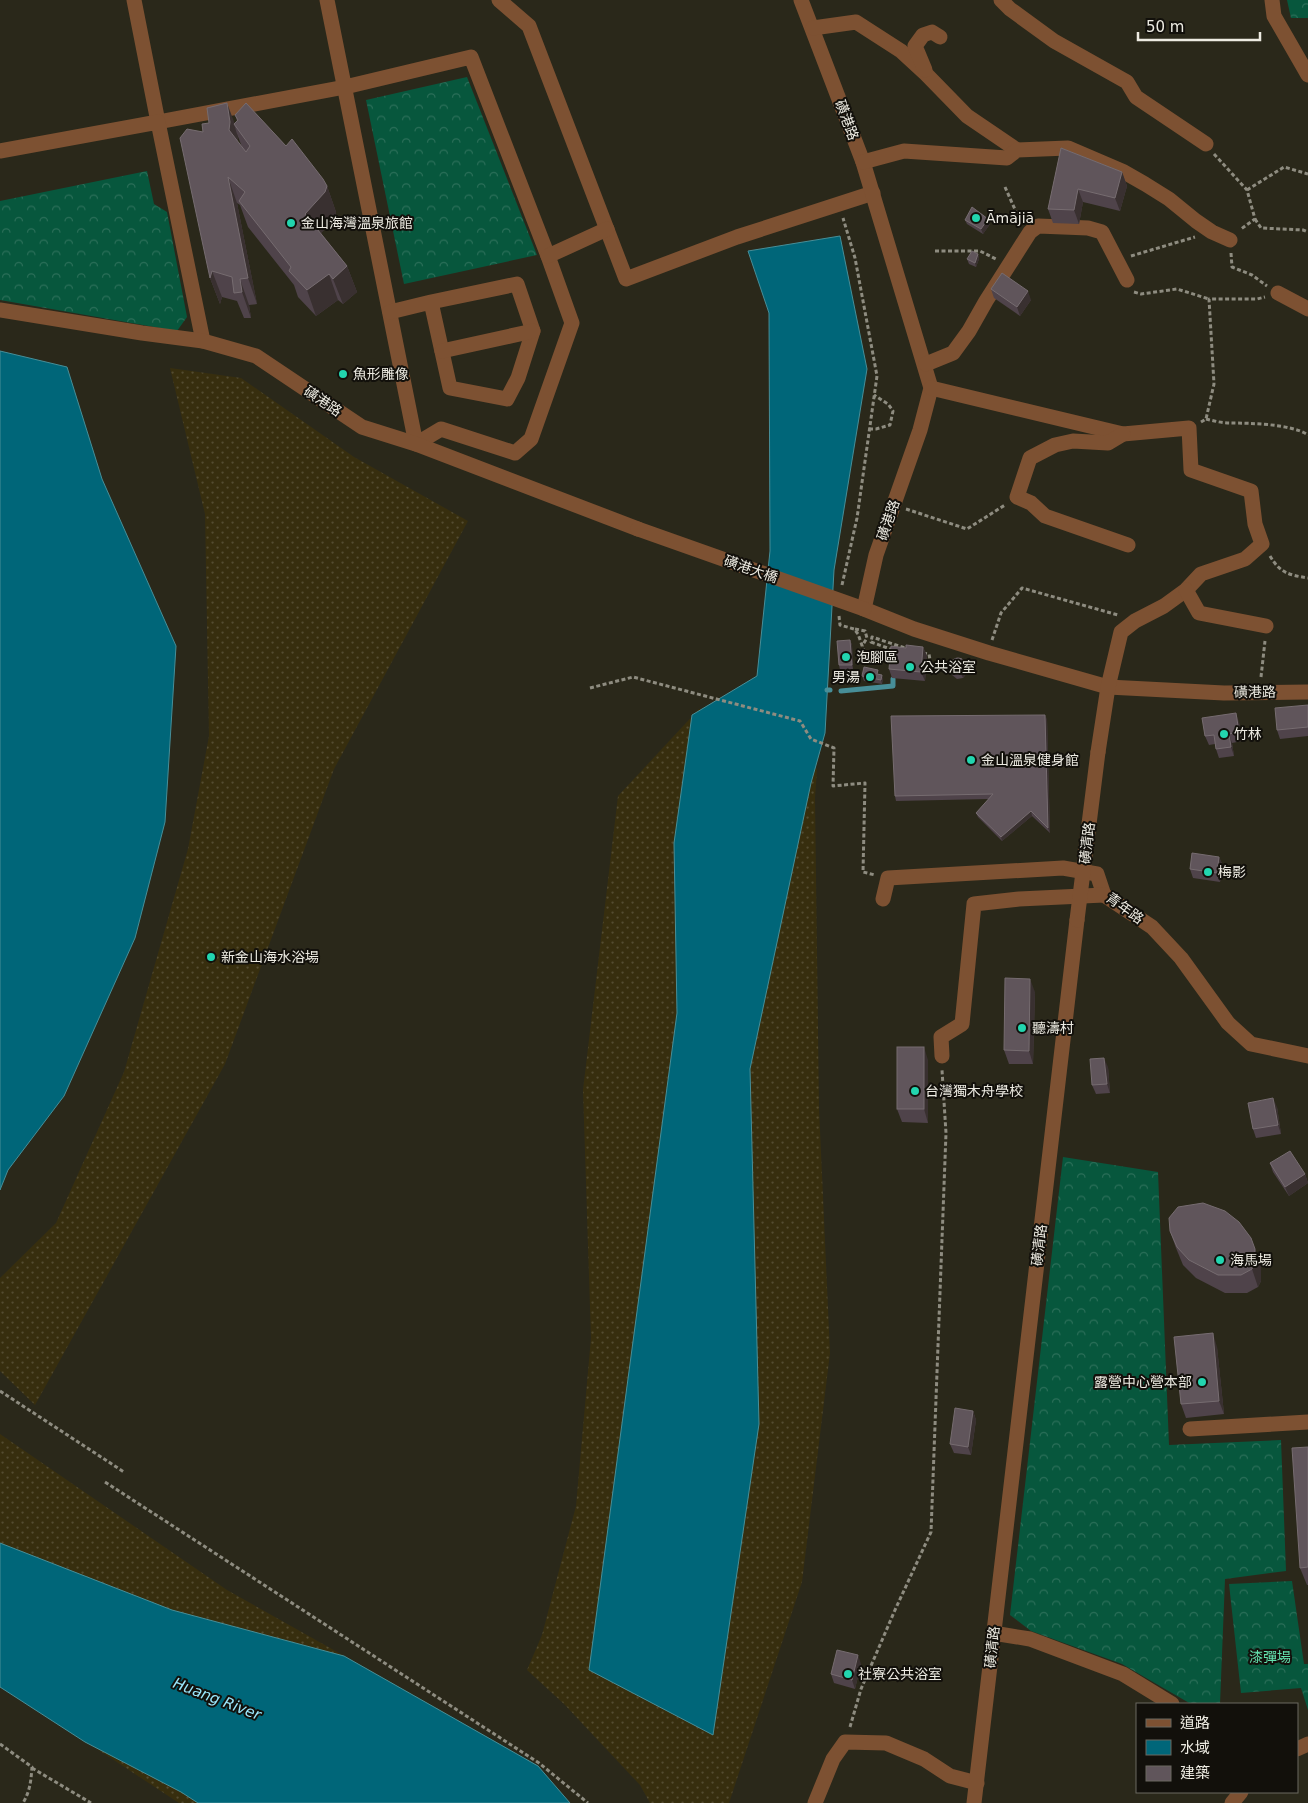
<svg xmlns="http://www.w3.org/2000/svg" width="1308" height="1803" font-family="'DejaVu Sans','Noto Sans TC',sans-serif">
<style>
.forest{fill:url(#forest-crowns)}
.sand{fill:url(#sand-dots)}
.water{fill:#006679;stroke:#478e98}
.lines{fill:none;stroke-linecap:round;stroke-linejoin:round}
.stream{stroke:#478e98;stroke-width:5}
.path{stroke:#8e8c80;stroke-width:3;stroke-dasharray:4 2.5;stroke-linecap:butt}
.minor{stroke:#7d5132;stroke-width:15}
.minor-bridge{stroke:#7d5132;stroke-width:15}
.wall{fill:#4f434a;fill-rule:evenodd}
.shaded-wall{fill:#393030}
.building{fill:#60555b;stroke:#766c70}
.poi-dot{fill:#22d5af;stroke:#12100b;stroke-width:2}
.labels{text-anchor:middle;stroke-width:4;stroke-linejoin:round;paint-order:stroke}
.street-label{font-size:14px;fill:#edebe2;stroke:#12100b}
.poi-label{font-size:14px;fill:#edebe2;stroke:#12100b;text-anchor:start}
.park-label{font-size:14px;fill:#64e2af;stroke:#12100b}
.water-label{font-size:15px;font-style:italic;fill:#9ae7fc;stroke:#12100b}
</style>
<defs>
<pattern id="forest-crowns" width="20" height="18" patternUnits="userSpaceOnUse" patternTransform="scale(1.25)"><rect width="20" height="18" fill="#07573d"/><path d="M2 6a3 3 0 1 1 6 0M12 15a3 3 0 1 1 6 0" fill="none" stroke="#2b6f59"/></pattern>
<pattern id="sand-dots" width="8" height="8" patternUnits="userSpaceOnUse" patternTransform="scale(1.25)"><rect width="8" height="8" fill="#372e0e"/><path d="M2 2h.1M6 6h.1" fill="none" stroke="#544c31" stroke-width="1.8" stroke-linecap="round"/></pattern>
</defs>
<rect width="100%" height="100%" fill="#2a281a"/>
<g class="forest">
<polygon points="1287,0 1308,0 1308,18 1291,18"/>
<polygon points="467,77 537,255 404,284 366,100"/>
<polygon points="147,171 154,204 167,212 187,317 177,331 0,300 0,201"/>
<polygon points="1063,1157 1158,1172 1169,1445 1281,1440 1286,1571 1225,1579 1220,1704 1191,1704 1122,1664 1031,1631 1010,1615"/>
<polygon points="1292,1581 1304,1664 1308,1664 1308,1710 1301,1688 1241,1693 1229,1584"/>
</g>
<g class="sand">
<polygon points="170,368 241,378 354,457 468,521 334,769 225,1064 35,1405 0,1371 0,1278 56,1223 124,1072 188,849 209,736 205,514"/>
<polygon points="699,709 817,769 815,798 819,1108 830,1353 802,1582 729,1803 650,1803 640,1785 564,1704 527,1670 542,1635 576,1506 591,1338 583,1090 618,796"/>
<polygon points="0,1434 227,1590 451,1716 447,1803 179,1803 0,1685"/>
</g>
<g class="water">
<polygon points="840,236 867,369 834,570 825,733 811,783 750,1069 759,1424 713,1735 589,1670 677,1013 674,843 692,715 757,676 770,551 769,313 748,251"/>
<polygon points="0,351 67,367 102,479 176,646 165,822 135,938 64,1096 8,1170 0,1190"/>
<polygon points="0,1543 172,1610 344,1656 538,1766 570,1803 198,1803 181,1792 85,1742 0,1687"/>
</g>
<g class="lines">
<g class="stream">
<polyline points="827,690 830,690"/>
<polyline points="841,691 893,686 893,679"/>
</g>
<g class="path">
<polyline points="1214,154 1247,190 1255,219 1241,229"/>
<polyline points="1005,187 1021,223"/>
<polyline points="1247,190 1284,167 1308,174"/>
<polyline points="1255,219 1261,228 1303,230 1308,232"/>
<polyline points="935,251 980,251 996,259"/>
<polyline points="1231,253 1232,267 1252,275 1267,286"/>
<polyline points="1131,256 1195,237"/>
<polyline points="1134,292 1141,294 1177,289 1209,299"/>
<path d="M1206,419c8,2 16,4 24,4 20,0 62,1 78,12"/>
<polyline points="1201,422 1206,419 1214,384 1209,299 1257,299 1265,297"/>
<polyline points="869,429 876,429 890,425 893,411 888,404 874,395"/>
<polyline points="906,509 967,529 1005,505"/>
<path d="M1270,556c10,17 19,19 38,22"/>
<polyline points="842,585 857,518 877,376 855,258 843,218"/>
<polyline points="839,616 840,625 854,629 858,634 865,654 894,652"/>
<polyline points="855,629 865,631 867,638 862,646"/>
<polyline points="992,640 1001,613 1022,588 1118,615"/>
<polyline points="893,650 871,642 872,637 905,648"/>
<polyline points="923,653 929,654 931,666 949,670"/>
<polyline points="1261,677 1265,641"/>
<polyline points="590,688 633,677 800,721 811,739 834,748 833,786 865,783 863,872 875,875"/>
<polyline points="0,1391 124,1472"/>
<polyline points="105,1482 539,1763 588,1803"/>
<polyline points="850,1727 861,1689 895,1610 931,1532 946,1133 942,1070"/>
<path d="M0,1744l32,23c-1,14 -2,24 -9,36"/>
<polyline points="32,1768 91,1803"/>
</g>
<g class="minor">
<polyline points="134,0 158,122 345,87 471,57 548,256 572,323 531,439 515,453 441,429 416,444 327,0"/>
<polyline points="499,0 529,26 626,279 737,237 873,193"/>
<polyline points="801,0 863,162 931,388 920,430 876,555 864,609 914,629 989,653 1108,687 1224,693 1308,692"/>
<polyline points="1001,0 1010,9 1054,41 1127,82 1136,97 1206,144"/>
<polyline points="1272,0 1274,16 1308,75"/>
<polyline points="813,28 856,22 901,51 926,74 967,116 1017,150"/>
<polyline points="925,70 915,46 923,35 932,32 940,37"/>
<polyline points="0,151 158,122 203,341"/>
<polyline points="863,162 904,151 1007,158 1017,150 1068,148 1124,172 1145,184 1169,199 1196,221 1212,232 1230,240"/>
<polyline points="548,256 607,229"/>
<polyline points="1278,293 1308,309"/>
<polyline points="0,310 142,333 203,341 256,356 362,427 416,444 638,529"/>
<polyline points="390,312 431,302 450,388 507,399 518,378 533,331 517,284 431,302"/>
<polyline points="442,351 533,331"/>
<polyline points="926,364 953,353 969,331 986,301 1030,232 1038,226 1088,228 1102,232 1127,280"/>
<polyline points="931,388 1123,434 1189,428 1191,470 1251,491 1255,524 1262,544 1245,559 1201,574 1186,590 1164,606 1135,621 1121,632 1108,687 1098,752"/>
<polyline points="1123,434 1108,443 1073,441 1055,445 1030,458 1017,497 1031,503 1045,516 1128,545"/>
<polyline points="1186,590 1199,613 1266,626"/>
<polyline points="883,899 888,878 1063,868 1097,874 1104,895 1152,927 1181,958 1228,1023 1251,1044 1308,1056"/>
<polyline points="942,1056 941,1037 962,1024 974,904 1019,899 1104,895"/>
<polyline points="1190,1429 1308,1422"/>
<polyline points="993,1633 1030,1639 1123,1674 1172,1704"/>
<polyline points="1297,1749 1308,1744"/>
<polyline points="815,1803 833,1759 845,1742 886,1743 924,1759 950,1776 977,1783"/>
<polyline points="974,1803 1077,920"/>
<polyline points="1232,1803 1241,1792"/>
</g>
<g class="minor-bridge">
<polyline points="638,529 864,609"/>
<polyline points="1077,920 1098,752"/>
</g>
</g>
<g class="wall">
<path d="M235,115l51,31 41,40 9,26 -1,6 -14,15 26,33 10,26 -14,12 -5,-4 -22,16 -18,-19 -4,-12 -46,-58 -8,-22 -3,-2 20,101 -8,1 2,13h-7l-7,-17 -15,-4 -2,7 -10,-26 -7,-146 32,-9 2,-2zM237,134l5,13 -4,-5z"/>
<polygon points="1061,148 1122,172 1127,186 1120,211 1083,202 1079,224 1053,223 1048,209"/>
<polygon points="965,220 990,224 983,234 967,224"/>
<polygon points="978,254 979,259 976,267 969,264 967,259"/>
<polygon points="991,289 1031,300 1020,316 994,298"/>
<polygon points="850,640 852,645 853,669 840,670 839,665"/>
<polygon points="923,647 927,656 925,681 892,678 889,669"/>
<polygon points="966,667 967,673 963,678 957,679 952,675 950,670"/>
<polygon points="879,675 883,679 882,684 864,681 862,676"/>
<polygon points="1308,705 1308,736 1280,739 1277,730"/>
<polygon points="1047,719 1050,833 1032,816 1002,841 978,817 976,813 989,799 896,801 895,796"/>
<polygon points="1239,722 1242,741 1232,743 1234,756 1219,758 1216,749 1215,744 1209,745 1205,736"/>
<polygon points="1219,857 1223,866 1220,882 1193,878 1190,869"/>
<polygon points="1035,992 1033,1064 1009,1064 1004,1050"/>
<polygon points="928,1060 928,1123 902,1122 897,1109"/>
<polygon points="1108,1067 1110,1093 1096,1094 1092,1085"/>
<polygon points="1277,1107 1281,1134 1256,1138 1253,1129"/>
<polygon points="1270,1163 1305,1174 1308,1183 1289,1196 1273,1172"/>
<polygon points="1170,1231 1251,1238 1261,1266 1261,1281 1258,1287 1247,1293 1225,1293 1196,1278 1183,1265 1176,1248"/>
<polygon points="1217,1347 1224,1414 1186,1418 1181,1404"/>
<polygon points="973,1411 976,1420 971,1455 954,1453 950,1444"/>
<polygon points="1308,1447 1308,1585 1307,1585 1300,1568"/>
<polygon points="861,1664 855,1689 834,1683 831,1674"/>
</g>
<g class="shaded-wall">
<polygon points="227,103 236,127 234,124 237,134 239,148 229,130"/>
<polygon points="1122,172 1127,186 1120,211 1115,198"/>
<polygon points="228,177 237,203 257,304 248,278"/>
<polygon points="327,186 336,212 335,218 315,240 305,214"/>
<polygon points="1078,189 1083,202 1079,224 1074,210"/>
<polygon points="988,219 990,224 983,234 981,229"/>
<polygon points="978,254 979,259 976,267 975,263"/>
<polygon points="347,266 357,292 343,304 333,279"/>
<polygon points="212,271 222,297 220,304 210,278"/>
<polygon points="329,274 338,300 316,316 307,290"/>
<polygon points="240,279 249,305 251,318 242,292"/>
<polygon points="1028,291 1031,300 1020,316 1017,307"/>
<polygon points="850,640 852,645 853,669 852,665"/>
<polygon points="923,647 927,656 925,681 921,672"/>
<polygon points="965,662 967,673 963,678 961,674"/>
<polygon points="882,675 883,679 882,684 881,680"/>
<polygon points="1236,713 1239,722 1242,741 1239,732"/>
<polygon points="1045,715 1047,719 1050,833 1048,828"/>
<polygon points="1229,734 1232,743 1234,756 1231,747"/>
<polygon points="1031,811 1032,816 1002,841 1001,837"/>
<polygon points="1219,857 1223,866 1220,882 1217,873"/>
<polygon points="1030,979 1035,992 1033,1064 1029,1051"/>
<polygon points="924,1047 928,1060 928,1123 924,1109"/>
<polygon points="1104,1058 1108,1067 1110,1093 1107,1084"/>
<polygon points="1273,1098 1277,1107 1281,1134 1278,1125"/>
<polygon points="1305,1174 1308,1183 1289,1196 1285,1187"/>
<polygon points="1251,1238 1261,1266 1261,1281 1258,1287 1252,1269"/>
<polygon points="1213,1333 1217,1347 1224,1414 1219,1401"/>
<polygon points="973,1411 976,1420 971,1455 968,1447"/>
<polygon points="858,1655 861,1664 855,1689 852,1680"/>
</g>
<g class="building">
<polygon points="227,103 230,122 229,130 246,152 250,146 234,124 238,120 235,115 246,103 286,146 292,139 323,179 327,186 325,192 305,214 347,266 333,279 329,274 307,290 289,271 291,267 239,201 245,192 228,177 248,278 240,279 242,292 234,293 232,277 212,271 210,278 180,138 187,129 203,132 202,124 209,123 207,108"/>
<polygon points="1061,148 1122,172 1115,198 1078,189 1074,210 1048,209"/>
<polygon points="972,207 988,219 981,229 965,220"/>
<polygon points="972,251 978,254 975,263 967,259"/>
<polygon points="1002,273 1028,291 1017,307 991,289"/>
<polygon points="850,640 852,665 839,665 837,641"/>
<polygon points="906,645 923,647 921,672 889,669 891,646 906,648"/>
<circle cx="958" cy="666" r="8"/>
<polygon points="864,667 878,670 877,674 882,675 881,680 862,676"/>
<polygon points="1308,705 1308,727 1277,730 1275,708"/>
<polygon points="1236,713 1239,732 1229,734 1231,747 1216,749 1214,735 1205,736 1202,718"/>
<polygon points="1045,715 1048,828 1031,811 1001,837 976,813 993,794 895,796 891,716"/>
<polygon points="1192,853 1219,857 1217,873 1190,869"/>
<polygon points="1005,978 1030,979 1029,1051 1004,1050"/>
<rect x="897" y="1047" width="27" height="62"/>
<polygon points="1104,1058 1107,1084 1092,1085 1090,1059"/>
<polygon points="1273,1098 1278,1125 1253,1129 1248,1103"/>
<polygon points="1290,1151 1305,1174 1285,1187 1270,1163"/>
<polygon points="1203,1203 1225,1211 1239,1222 1251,1238 1255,1249 1254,1263 1252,1269 1241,1275 1218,1275 1189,1260 1177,1247 1170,1231 1169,1218 1178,1207"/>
<polygon points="1213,1333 1219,1401 1181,1404 1174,1337"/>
<polygon points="955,1408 973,1411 968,1447 950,1444"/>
<polygon points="1308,1447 1308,1567 1300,1568 1292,1448"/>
<polygon points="837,1650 858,1655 852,1680 831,1674"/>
</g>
<g class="poi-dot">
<circle cx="976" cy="218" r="5"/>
<circle cx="291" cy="223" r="5"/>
<circle cx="343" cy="374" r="5"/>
<circle cx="846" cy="657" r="5"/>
<circle cx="910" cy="667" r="5"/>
<circle cx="870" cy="677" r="5"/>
<circle cx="1224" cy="734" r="5"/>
<circle cx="971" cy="760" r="5"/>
<circle cx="1208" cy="872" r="5"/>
<circle cx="211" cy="957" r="5"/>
<circle cx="1022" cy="1028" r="5"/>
<circle cx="915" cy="1091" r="5"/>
<circle cx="1220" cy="1260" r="5"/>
<circle cx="1202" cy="1382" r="5"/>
<circle cx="848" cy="1674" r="5"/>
</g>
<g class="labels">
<g class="street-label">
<text transform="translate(847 120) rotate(70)" y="5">磺港路</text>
<text transform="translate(323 401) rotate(34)" y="5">磺港路</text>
<text transform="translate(888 520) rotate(-71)" y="5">磺港路</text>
<text transform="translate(751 569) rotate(19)" y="5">磺港大橋</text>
<text transform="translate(1255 692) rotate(-1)" y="5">磺港路</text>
<text transform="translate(1087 843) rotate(-83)" y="5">磺清路</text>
<text transform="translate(1125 908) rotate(36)" y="5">青年路</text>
<text transform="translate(1039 1245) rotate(-83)" y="5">磺清路</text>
<text transform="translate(992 1647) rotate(-84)" y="5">磺清路</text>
</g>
<g class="poi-label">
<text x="986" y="223">Āmājiā</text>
<text x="301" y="228">金山海灣溫泉旅館</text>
<text x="353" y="379">魚形雕像</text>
<text x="856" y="662">泡腳區</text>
<text x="920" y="672">公共浴室</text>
<text x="860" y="682" text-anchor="end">男湯</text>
<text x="1234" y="739">竹林</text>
<text x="981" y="765">金山溫泉健身館</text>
<text x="1218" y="877">梅影</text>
<text x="221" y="962">新金山海水浴場</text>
<text x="1032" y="1033">聽濤村</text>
<text x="925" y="1096">台灣獨木舟學校</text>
<text x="1230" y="1265">海馬場</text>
<text x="1192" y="1387" text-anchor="end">露營中心營本部</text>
<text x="858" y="1679">社寮公共浴室</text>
</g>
<g class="park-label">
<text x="1270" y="1662">漆彈場</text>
</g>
<g class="water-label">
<text transform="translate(217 1699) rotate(21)" y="5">Huang River</text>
</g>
</g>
<rect x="1136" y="1703" width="162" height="90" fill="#12100b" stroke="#6a6861"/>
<rect x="1146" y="1719" width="25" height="8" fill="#7d5132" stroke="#6a6861"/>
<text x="1180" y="1728" font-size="15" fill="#edebe2">道路</text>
<rect x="1146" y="1740" width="25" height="15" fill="#006679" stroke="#6a6861"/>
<text x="1180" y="1753" font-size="15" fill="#edebe2">水域</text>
<rect x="1146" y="1766" width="25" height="15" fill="#60555b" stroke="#6a6861"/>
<text x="1180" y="1778" font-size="15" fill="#edebe2">建築</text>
<path d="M1138 32v8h122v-8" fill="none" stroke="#edebe2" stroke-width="2.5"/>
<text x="1146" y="32" font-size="15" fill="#edebe2" stroke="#12100b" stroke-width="4" paint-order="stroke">50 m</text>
</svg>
